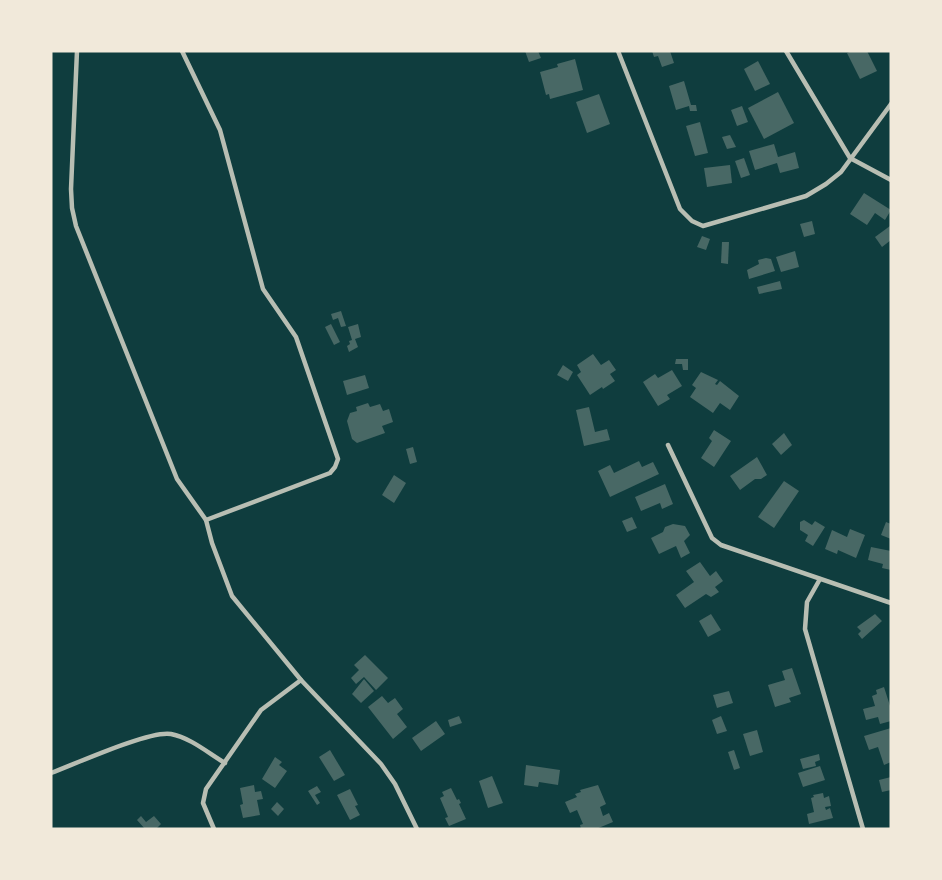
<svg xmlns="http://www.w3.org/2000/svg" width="942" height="880" font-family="'IBM Plex Sans',sans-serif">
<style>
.building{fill:#486865}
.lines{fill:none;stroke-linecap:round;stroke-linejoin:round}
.minor{stroke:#b8beb3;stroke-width:4.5}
</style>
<rect width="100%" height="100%" fill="#0f3d3e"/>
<g class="building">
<polygon points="525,51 538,51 541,58 529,62"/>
<polygon points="652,51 670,51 674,63 662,67 658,56 654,57"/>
<polygon points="852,51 867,51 877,71 860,79 847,53"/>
<polygon points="575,59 583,90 550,99 549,94 546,95 540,72 558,67 557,64"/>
<polygon points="758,61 770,84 755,91 744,69"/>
<polygon points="684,81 691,105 696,105 697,111 690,111 689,106 676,110 669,86"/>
<polygon points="778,92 794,123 764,139 748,108"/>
<polygon points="599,94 610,124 587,133 576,102"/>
<polygon points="742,106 748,122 737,126 731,110"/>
<polygon points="700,122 708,153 695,156 686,126"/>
<polygon points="730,135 736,147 727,149 722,137"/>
<polygon points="774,144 778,157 795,152 799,168 780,173 777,163 755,170 749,151"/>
<polygon points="744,158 750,175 741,178 735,161"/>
<polygon points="730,165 732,183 707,187 704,168"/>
<polygon points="864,193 891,210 885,220 875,213 867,225 850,214"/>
<polygon points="812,221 815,234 804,237 800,224"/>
<polygon points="890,226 891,240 882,247 875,237"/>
<polygon points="702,236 710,239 706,250 697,247"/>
<polygon points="722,242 729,242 728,264 721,263"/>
<polygon points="795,251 799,267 781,272 776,257"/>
<polygon points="766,258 771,259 775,271 749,279 747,270 759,264 758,260"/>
<polygon points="780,281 782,289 759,294 757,287"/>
<polygon points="341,311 346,326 341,327 338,318 333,320 331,314"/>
<polygon points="331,324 340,342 334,345 325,327"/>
<polygon points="358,324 361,337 355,339 358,347 349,352 347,346 350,344 349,341 352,340 348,327"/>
<polygon points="593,354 601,365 609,360 616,370 610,374 615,381 603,389 602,387 590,395 577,375 581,372 577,365"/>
<polygon points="676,359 688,359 688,370 683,370 682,364 675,364"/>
<polygon points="563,365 573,372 568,381 557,375"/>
<polygon points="672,370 682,386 667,395 670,399 658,406 643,382 655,374 658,378"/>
<polygon points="701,372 718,380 715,384 717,385 720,381 739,396 730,410 720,403 713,413 690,397 696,388 692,385"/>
<polygon points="365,375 369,388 347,395 343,381"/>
<polygon points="368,403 370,407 380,404 383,411 389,409 393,422 382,426 385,433 357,443 352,439 347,421 350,413 357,411 356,407"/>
<polygon points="589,407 595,432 607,429 610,440 584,446 576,410"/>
<polygon points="714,430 731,441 714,467 701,458 712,441 709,438"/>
<polygon points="784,433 792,445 781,455 772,444"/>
<polygon points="413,447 417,462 410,464 406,449"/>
<polygon points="757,457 767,475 761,479 755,479 740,490 730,476"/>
<polygon points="639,461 642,467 653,462 659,474 610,497 598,471 610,465 614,473"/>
<polygon points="394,475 406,483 394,503 382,495"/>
<polygon points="784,481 799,491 774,528 758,517"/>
<polygon points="665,484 673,504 662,509 660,503 641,511 635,497"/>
<polygon points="632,517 637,528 627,532 622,521"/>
<polygon points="804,520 812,525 815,521 825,527 813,546 805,541 808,535 800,530 800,522"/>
<polygon points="886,522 891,524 891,539 881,535"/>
<polygon points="673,524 685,526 690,535 684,541 690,553 681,558 676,546 659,554 651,538 663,532 665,527"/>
<polygon points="850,529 865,535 856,558 838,550 837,554 825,549 832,530 847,537"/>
<polygon points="871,547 891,551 891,570 882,568 883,564 868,560"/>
<polygon points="700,562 710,576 716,571 723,581 715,587 719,592 711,597 706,594 685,608 676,595 694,582 686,571"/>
<polygon points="711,614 721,630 708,637 699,621"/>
<polygon points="875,614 882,621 862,639 858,634 861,631 857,627"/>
<polygon points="365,655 388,678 376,690 364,677 356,684 351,678 359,670 354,665"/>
<polygon points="792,668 801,694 789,698 791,702 775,707 768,685 785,680 782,671"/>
<polygon points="364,679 374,691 361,703 352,694"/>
<polygon points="884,687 891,709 891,721 880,724 878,717 866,720 863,709 875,706 872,696 877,694 876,690"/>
<polygon points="729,691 733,703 717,708 713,695"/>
<polygon points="382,696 388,703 395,698 403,709 397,714 407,727 393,739 368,707"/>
<polygon points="459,716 462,723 450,727 448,720"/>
<polygon points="721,716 727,731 717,734 712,720"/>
<polygon points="436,721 445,734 421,751 412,738"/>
<polygon points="891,728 891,762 884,765 878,747 869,750 864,736"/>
<polygon points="757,730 763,752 750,756 743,734"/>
<polygon points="330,750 345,775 334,781 319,757"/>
<polygon points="734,750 740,768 734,770 728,752"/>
<polygon points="819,754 820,760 815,762 816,766 803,769 800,759"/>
<polygon points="275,757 282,762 279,765 287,771 275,788 262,779"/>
<polygon points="526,765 560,770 558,785 539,782 538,787 524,785"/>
<polygon points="820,766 825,780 803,787 798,773"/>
<polygon points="492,776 503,803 488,808 479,781"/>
<polygon points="891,777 891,790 882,792 879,780"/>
<polygon points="254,785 255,792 261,791 263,799 257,800 260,815 243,818 240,805 243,804 240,788"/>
<polygon points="598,785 606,804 600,807 603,816 609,813 613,822 596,829 581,829 580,825 583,824 577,810 570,813 565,802 577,797 575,794 581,792 580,790"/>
<polygon points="317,786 321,792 315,795 320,803 317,805 308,791"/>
<polygon points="451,788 457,800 459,799 461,803 459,804 466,819 449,826 445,818 448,817 440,798 444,796 442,792"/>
<polygon points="350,789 358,805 355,806 360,815 350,820 337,795"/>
<polygon points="823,793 824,798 829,796 831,806 825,807 826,810 830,808 833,818 809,824 807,814 814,812 811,798 814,797 813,795"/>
<polygon points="277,802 284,809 278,816 271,809"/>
<polygon points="141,816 146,822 154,816 161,824 156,829 145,829 137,820"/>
</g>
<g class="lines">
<g class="minor">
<polyline points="77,51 71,189 72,208 76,226 177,479 206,520 212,543 232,596 301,680 381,764 395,784 417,829"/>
<polyline points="182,51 220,130 263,289 296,337 338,459 335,467 330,473 206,520"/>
<polyline points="618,51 680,209 692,221 703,226 806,196 826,184 841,172 891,104"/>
<polyline points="786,51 850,158 891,180"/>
<polyline points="668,445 712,538 721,545 891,603"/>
<polyline points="820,579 807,602 805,629 863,829"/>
<path d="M51,773c24,-9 99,-43 120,-39 20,4 37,19 54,29"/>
<polyline points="214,829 203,803 206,789 261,710 301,680"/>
</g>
</g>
<rect width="942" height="880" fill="none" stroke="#f1e9da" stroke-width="105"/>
</svg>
